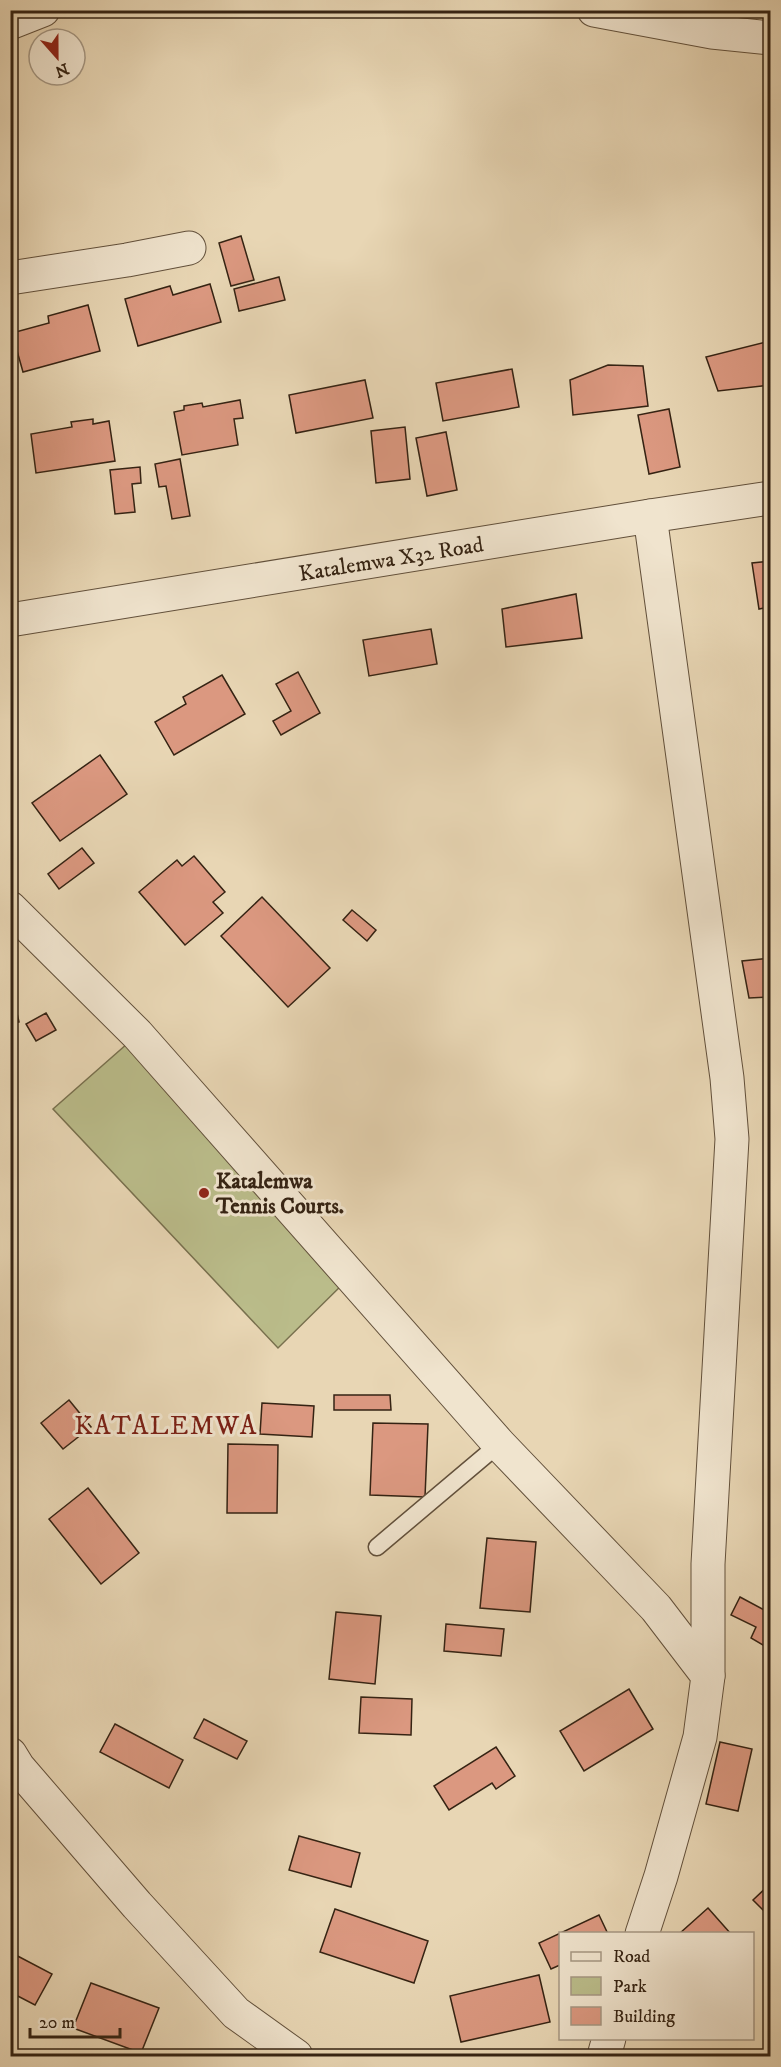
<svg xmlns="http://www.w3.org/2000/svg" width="781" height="2067" font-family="'IM FELL DW Pica',serif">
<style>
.green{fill:#babc8a;stroke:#78704e;stroke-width:1.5}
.building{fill:#db9880;stroke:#352313;stroke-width:1.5}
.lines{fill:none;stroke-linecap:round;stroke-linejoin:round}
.lane-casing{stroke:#62503b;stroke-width:19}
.street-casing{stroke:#62503b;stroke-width:35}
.lane{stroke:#f0e4ce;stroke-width:16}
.street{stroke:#f0e4ce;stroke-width:33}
.poi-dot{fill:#8f2418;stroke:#f0e4ce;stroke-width:2}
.labels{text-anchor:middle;stroke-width:6;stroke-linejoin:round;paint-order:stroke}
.street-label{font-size:22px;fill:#352313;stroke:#f0e4ce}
.poi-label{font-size:22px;font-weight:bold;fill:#352313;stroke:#f0e4ce;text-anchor:start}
.quarter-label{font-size:26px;letter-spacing:1.5px;fill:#7a1f14;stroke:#f0e4ce}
</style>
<rect width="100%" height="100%" fill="#e8d6b4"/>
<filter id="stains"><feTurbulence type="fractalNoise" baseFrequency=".00333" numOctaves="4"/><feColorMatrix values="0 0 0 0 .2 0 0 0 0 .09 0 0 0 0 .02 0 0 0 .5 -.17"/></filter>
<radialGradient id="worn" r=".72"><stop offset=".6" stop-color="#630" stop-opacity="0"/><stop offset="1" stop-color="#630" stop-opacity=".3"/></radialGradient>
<polygon class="green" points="136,1036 349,1278 278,1348 53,1109"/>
<g class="building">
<polygon points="241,236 254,280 231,286 219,243"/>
<polygon points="279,277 285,300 239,311 234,289"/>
<polygon points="210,284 221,322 138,346 125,299 170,286 173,295"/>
<polygon points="88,305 100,351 23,372 12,333 49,323 48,316"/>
<polygon points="770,341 770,385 718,391 706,357"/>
<polygon points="608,365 643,366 648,406 573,415 570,380"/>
<polygon points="512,369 519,407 443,421 436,383"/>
<polygon points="365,380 373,418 296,433 289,395"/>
<polygon points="240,400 243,418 234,419 238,445 182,455 174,412 184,410 184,406 202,403 203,407"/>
<polygon points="669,409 680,467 649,474 638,415"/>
<polygon points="93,419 93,424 109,421 115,461 36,473 31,434 72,427 71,422"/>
<polygon points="405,427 410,479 376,483 371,431"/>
<polygon points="446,432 457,490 427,496 416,438"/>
<polygon points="180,459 190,516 172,519 166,486 159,487 155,464"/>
<polygon points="140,467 141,483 132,484 135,512 115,514 110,470"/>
<polygon points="770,561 770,607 759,609 752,563"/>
<polygon points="576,594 582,638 506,647 502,609"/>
<polygon points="431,629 437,664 369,676 363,640"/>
<polygon points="298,672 320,713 281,735 273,721 291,711 276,684"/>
<polygon points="222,675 245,714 174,755 155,722 186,704 183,697"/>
<polygon points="100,755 127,794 60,841 32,803"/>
<polygon points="765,825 770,825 770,863 766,863"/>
<polygon points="82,848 94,863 59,889 48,874"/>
<polygon points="194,856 225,892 213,902 223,913 185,945 139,892 177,860 182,866"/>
<polygon points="262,897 330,968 288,1007 221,936"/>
<polygon points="352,910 376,930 367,941 343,920"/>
<polygon points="770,958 770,997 749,998 742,961"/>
<polygon points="14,1000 19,1022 10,1024 10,1001"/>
<polygon points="46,1013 56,1030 36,1041 26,1024"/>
<polygon points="334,1395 390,1395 391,1410 334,1410"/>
<polygon points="69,1400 91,1427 63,1449 41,1423"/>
<polygon points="262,1403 314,1406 312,1437 260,1434"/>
<polygon points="373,1423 428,1424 425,1497 370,1495"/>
<polygon points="228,1444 278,1445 277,1513 227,1513"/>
<polygon points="88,1488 139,1553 101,1584 49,1519"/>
<polygon points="487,1538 536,1542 530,1612 480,1608"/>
<polygon points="740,1597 770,1613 770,1649 751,1638 756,1627 731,1615"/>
<polygon points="336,1612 381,1616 375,1684 329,1679"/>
<polygon points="446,1624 504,1629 501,1656 444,1651"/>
<polygon points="629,1689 653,1729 584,1771 560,1731"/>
<polygon points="361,1697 412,1699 411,1735 359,1733"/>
<polygon points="204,1719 247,1741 237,1759 194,1738"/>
<polygon points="115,1724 183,1760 169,1788 100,1752"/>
<polygon points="720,1742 752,1749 738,1811 706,1804"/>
<polygon points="496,1747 515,1776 496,1789 492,1783 449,1810 434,1786"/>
<polygon points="299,1836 360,1853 351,1887 289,1870"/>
<polygon points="770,1884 770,1917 753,1900"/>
<polygon points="708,1908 731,1934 679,1934"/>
<polygon points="335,1909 428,1941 414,1983 320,1952"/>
<polygon points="599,1915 608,1934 560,1934 560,1965 551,1969 539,1943"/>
<polygon points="10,1952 52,1974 35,2005 10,1992"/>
<polygon points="539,1975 550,2022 461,2042 450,1996"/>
<polygon points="91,1983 159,2008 141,2053 73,2028"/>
</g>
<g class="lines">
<defs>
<polyline id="lane" points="377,1547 499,1444"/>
<g id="street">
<polyline points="594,10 712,32 770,38"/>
<polyline points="10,23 43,10"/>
<polyline points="10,278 127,260 189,248"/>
<polyline points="650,516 727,1078 732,1139 708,1564 708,1676"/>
<path id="s1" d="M10,620l640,-104 120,-18"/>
<polyline points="10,908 137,1034 499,1444 656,1608 708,1676 700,1737 661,1876 642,1934"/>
<polyline points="10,1754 18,1767 137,1905 236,2013 296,2056"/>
<polyline points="604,2056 609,2038"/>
</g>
</defs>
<use href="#lane" class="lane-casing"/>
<use href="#street" class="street-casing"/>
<use href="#lane" class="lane"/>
<use href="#street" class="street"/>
</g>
<circle class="poi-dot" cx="204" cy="1193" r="6"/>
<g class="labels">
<g class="street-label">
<text dy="8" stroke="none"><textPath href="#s1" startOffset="386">Katalemwa X32 Road</textPath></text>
</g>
<g class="poi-label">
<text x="216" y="1188">Katalemwa<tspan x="216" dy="25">Tennis Courts.</tspan></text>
</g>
<g class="quarter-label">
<text x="166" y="1434">KATALEMWA</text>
</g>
</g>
<rect width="781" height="2067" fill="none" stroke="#e8d6b4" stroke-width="36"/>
<rect x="12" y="12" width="757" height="2043" fill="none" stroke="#352313" stroke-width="3"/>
<rect x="18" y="18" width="745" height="2031" fill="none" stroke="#352313" stroke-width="1.5"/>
<rect x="559" y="1932" width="195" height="108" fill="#f0e4ce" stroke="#a59783" stroke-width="1.5"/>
<rect x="571" y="1952" width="30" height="9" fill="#f0e4ce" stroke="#a59783" stroke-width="1.5"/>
<text x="613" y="1962" font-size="18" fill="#352313">Road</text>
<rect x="571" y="1977" width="30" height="18" fill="#babc8a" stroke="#a59783" stroke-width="1.5"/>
<text x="613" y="1992" font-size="18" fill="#352313">Park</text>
<rect x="571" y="2007" width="30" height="18" fill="#db9880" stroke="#a59783" stroke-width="1.5"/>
<text x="613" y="2022" font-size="18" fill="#352313">Building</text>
<g transform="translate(57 57) rotate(159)"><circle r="28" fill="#f0e4ce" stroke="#a59783" stroke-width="1.5"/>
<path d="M0-4.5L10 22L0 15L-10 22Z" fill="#8f2418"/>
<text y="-9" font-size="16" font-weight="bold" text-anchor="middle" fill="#352313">N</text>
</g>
<path d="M30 2028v9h90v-9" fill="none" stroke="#352313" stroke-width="3"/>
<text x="39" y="2028" font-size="18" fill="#352313" stroke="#f0e4ce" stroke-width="4.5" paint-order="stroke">20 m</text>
<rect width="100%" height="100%" filter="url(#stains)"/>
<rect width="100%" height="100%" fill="url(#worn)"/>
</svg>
